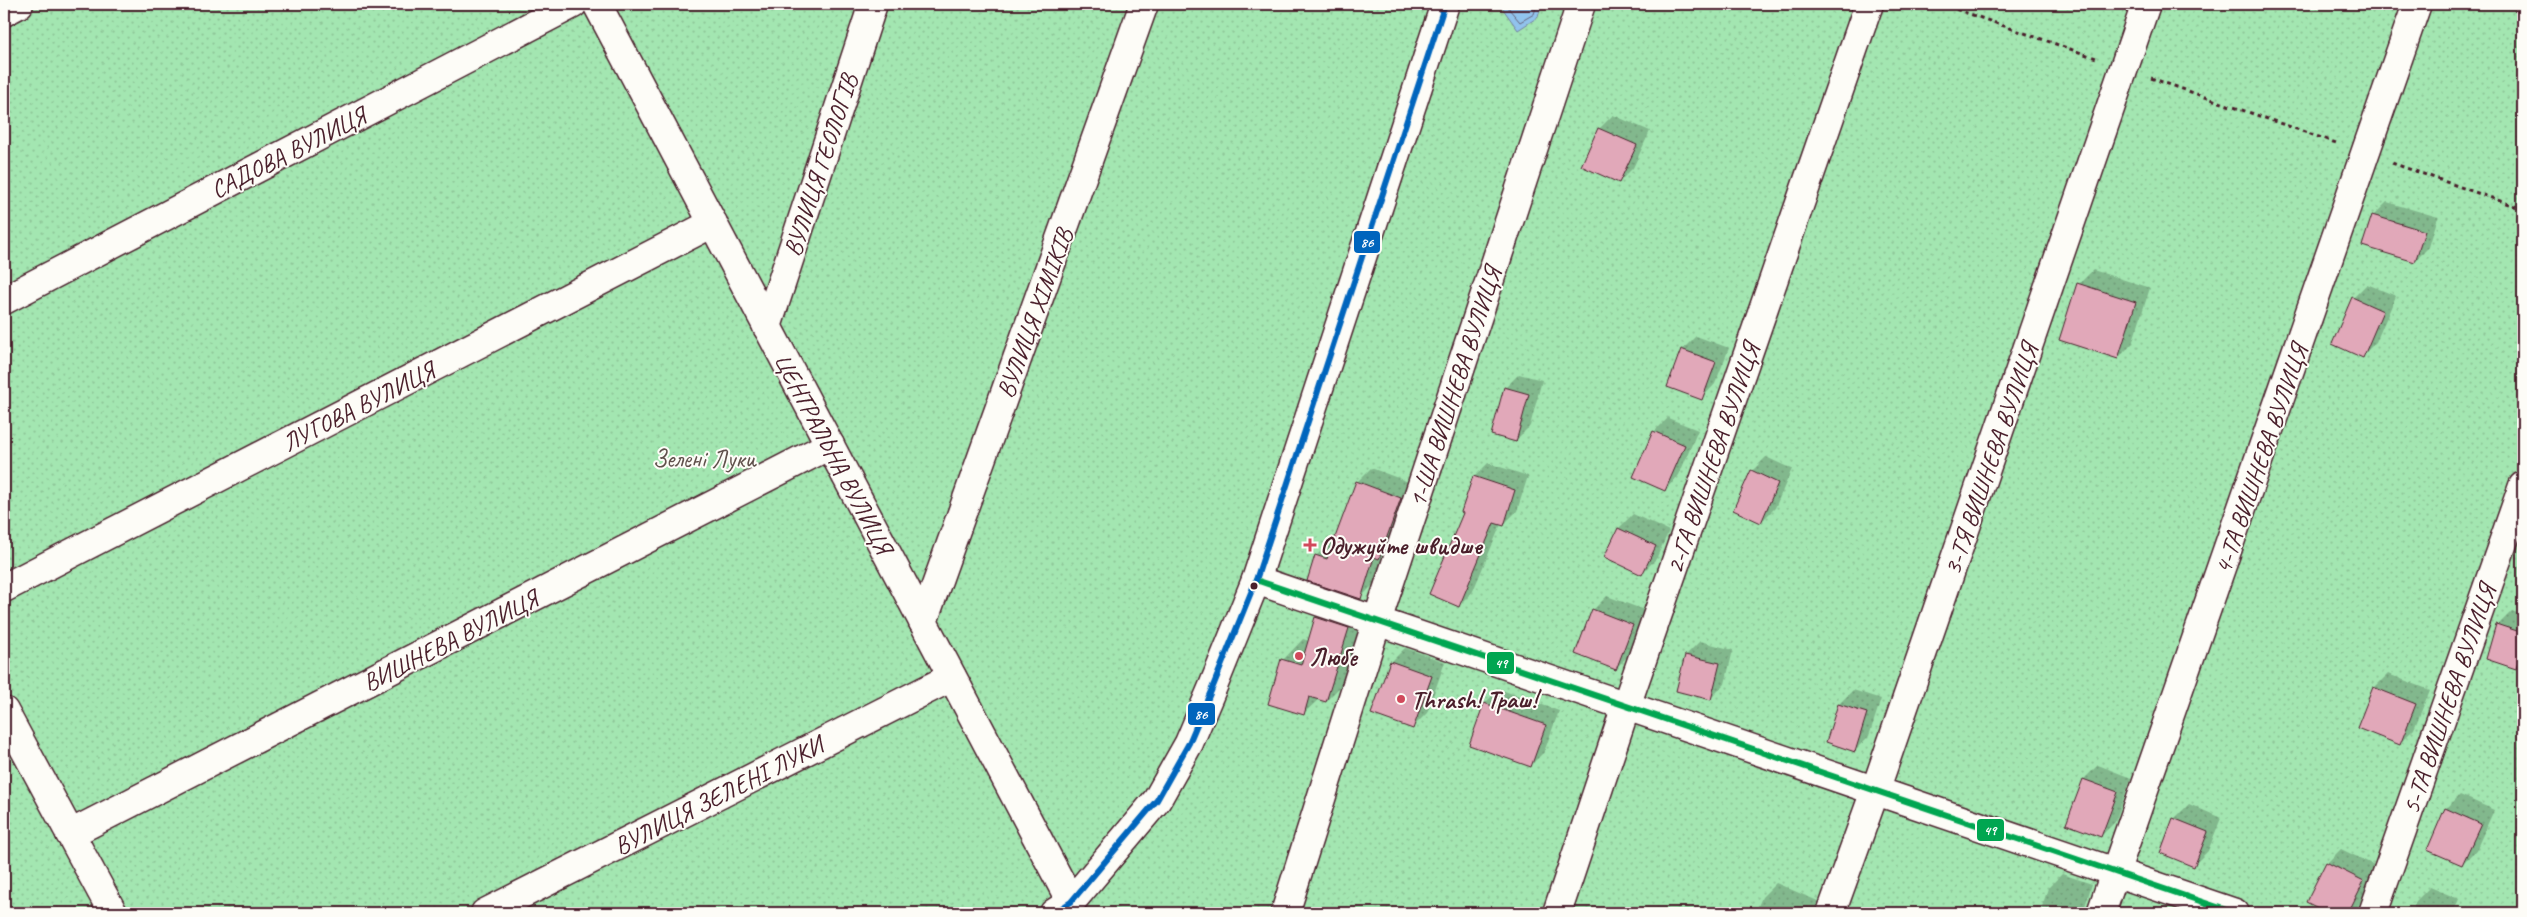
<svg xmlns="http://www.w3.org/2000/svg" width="2527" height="917" font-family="Caveat,sans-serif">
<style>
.garden{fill:url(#garden-dots);stroke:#76826e}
.water{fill:#91c3ed;stroke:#75819f}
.shadow{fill:#0003}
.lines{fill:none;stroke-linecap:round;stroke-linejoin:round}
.shore{stroke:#666179;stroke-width:1}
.building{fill:#e1a8b9;stroke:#4a1f2b}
.minor-casing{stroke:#4a1f2b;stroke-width:31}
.path{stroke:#4a1f2b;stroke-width:3;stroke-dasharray:4 4;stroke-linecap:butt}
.minor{stroke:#fdfcf7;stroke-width:28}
.bus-1-casing{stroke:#fdfcf7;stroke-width:10}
.bus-2-casing{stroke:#fdfcf7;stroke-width:10}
.bus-1{stroke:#00a651;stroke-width:6}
.bus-2{stroke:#0065bd;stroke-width:6}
.poi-dot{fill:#d1495b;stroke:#fdfcf7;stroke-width:2}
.bus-dot{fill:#4a1f2b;stroke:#fdfcf7;stroke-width:2}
.labels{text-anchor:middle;stroke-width:4;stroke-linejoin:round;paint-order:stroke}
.street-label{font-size:25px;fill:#4a1f2b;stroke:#fdfcf7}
.park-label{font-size:25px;fill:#60514c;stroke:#fdfcf7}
.poi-label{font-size:25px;font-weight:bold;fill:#4a1f2b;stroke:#fdfcf7;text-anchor:start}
.line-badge{stroke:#fdfcf7;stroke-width:2}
.badge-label{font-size:14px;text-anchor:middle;font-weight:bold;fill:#fff}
</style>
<defs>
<pattern id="garden-dots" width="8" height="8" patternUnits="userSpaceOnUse" patternTransform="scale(1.25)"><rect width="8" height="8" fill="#a3e6b1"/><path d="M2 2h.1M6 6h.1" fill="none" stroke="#8ec598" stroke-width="1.8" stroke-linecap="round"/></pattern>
</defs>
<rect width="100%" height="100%" fill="#fdfcf7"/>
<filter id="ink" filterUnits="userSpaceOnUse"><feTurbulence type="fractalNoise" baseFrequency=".02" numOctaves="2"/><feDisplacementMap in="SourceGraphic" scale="10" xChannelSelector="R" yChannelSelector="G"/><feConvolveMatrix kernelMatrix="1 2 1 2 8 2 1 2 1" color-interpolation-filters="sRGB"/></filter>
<g filter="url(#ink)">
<rect class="garden" x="4" y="4" width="2519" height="909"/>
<polygon class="water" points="1504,4 1542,4 1538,17 1518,30 1503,9"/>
<g class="shadow">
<polygon points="1613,115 1650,131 1633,168 1619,182 1599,129"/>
<polygon points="2387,202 2438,217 2429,247 2415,261 2373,216"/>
<polygon points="2093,270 2150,288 2132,344 2118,358 2079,284"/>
<polygon points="2367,284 2396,296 2376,342 2362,356 2353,298"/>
<polygon points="1696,336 1729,348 1715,384 1701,399 1682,350"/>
<polygon points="1519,374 1542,380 1530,426 1516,440 1505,388"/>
<polygon points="1668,418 1698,430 1679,475 1665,490 1654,432"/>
<polygon points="1766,457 1792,469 1775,508 1761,522 1752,471"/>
<polygon points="1488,463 1528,476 1517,511 1503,525 1501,524 1473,591 1459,605 1474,477"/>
<polygon points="1371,468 1414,484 1393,544 1384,552 1374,584 1360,598 1316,556 1330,542 1335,543 1357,482"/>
<polygon points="1633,514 1669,531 1656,559 1642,573 1606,556 1619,528"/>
<polygon points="1607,596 1647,611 1630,654 1616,668 1593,610"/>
<polygon points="1337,597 1368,608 1347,680 1326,701 1319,699 1303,714 1283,660 1303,639 1309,641 1316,617"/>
<polygon points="2512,611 2523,615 2523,661 2516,668 2498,625"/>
<polygon points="1700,641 1733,650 1725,684 1711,698 1686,655"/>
<polygon points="1405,648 1445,662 1427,713 1413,727 1391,662"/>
<polygon points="2388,674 2430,690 2414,729 2400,743 2374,688"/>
<polygon points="1499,689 1559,711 1544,752 1530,766 1471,744 1485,703"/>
<polygon points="1853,690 1881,699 1869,736 1855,750 1839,704"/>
<polygon points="2098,765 2131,778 2115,822 2101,836 2084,779"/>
<polygon points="2460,795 2494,810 2476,850 2462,864 2446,809"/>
<polygon points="2189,804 2221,818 2208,851 2194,865 2161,852 2175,818"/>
<polygon points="2341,849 2378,867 2358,906 2351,913 2331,913 2308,902 2327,863"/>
<polygon points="2062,874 2092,884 2083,913 2040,913 2048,888"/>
<polygon points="1776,883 1820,902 1815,913 1755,913 1762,897"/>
<polygon points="2430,887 2459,899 2453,913 2411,913 2416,901"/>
</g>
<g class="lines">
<polyline class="shore" points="1509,4 1509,9 1520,22 1534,14 1537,4"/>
</g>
<g class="building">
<polygon points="1598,128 1637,145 1619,183 1581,166"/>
<polygon points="2372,215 2425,231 2415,262 2362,246"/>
<polygon points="2077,283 2136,302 2118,359 2059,340"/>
<polygon points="2352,297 2383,311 2363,358 2332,344"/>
<polygon points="1681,349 1716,362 1702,400 1667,387"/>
<polygon points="1504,387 1529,394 1516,442 1491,435"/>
<polygon points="1653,431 1685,445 1665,491 1633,477"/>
<polygon points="1751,470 1778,483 1761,523 1733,510"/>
<polygon points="1473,476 1515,490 1504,526 1494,523 1459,607 1429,594 1463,513 1461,512"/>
<polygon points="1356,481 1401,498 1379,559 1374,557 1361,599 1307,581 1315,555 1327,559"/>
<polygon points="1618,528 1656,546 1642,575 1604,557"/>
<polygon points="1592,609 1633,625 1616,670 1575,654"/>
<polygon points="1315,617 1349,628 1326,702 1309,697 1304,715 1268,704 1281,659 1301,665"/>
<polygon points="2496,624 2523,633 2523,647 2516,669 2486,659"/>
<polygon points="1685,655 1720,663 1711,700 1676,691"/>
<polygon points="1390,661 1432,676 1413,729 1371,714"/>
<polygon points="2373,687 2416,704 2400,745 2357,728"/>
<polygon points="1484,703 1546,725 1531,767 1469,745"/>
<polygon points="1838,704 1867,713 1855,752 1826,742"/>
<polygon points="2083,779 2118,792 2101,837 2066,824"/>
<polygon points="2445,808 2481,824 2462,865 2427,850"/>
<polygon points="2173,818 2208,832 2194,867 2160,853"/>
<polygon points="2326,862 2364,881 2348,913 2328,913 2306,902"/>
</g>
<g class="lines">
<defs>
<g id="minor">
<polyline points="597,4 1071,902"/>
<polyline points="4,12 19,4"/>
<polyline points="4,300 573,4"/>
<polyline points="767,327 873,4"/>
<polyline points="1256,580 2235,913"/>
<polyline points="4,588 713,223"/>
<polyline points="923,622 1144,4"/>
<polyline points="4,711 113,913"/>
<polyline points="70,834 830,445"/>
<polyline points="485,913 952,677"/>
<polyline points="1054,913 1071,902 1157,800 1189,743 1214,684 1256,580 1445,4"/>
<polyline points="1285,913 1377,621 1581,4"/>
<polyline points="1557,913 1626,706 1869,4"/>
<polyline points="1831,913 1875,791 2146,4"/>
<polyline points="2101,913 2417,4"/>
<polyline points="2373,913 2523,486"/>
</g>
</defs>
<use href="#minor" class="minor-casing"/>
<g class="path">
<polyline points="1941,4 2096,58"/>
<polyline points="2151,78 2339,144"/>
<polyline points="2392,163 2523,209"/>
</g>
<use href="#minor" class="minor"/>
<defs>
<polyline id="bus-1" points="1256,580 2235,913"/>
<polyline id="bus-2" points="1054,913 1071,902 1157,800 1189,743 1214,684 1256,580 1445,4"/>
</defs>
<use href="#bus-1" class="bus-1-casing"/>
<use href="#bus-2" class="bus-2-casing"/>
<use href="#bus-1" class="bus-1"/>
<use href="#bus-2" class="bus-2"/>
</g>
</g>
<g class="poi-dot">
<path d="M1307.5 537.5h5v5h5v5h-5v5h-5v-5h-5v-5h5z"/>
<circle cx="1299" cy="656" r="5"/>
<circle cx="1401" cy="699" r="5"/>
</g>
<circle class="bus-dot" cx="1254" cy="586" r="4.5"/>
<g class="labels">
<g class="street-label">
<text transform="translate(288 152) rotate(-27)" y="9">САДОВА ВУЛИЦЯ</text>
<text transform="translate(820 165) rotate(-72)" y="9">ВУЛИЦЯ ГЕОЛОГІВ</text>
<text transform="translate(1034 313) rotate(-70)" y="9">ВУЛИЦЯ ХІМІКІВ</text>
<text transform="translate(1454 387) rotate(-72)" y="9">1-ША ВИШНЕВА ВУЛИЦЯ</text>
<text transform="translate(358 406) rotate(-27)" y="9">ЛУГОВА ВУЛИЦЯ</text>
<text transform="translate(834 453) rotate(62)" y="9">ЦЕНТРАЛЬНА ВУЛИЦЯ</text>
<text transform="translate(1712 458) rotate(-71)" y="9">2-ГА ВИШНЕВА ВУЛИЦЯ</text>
<text transform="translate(1990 459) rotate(-71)" y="9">3-ТЯ ВИШНЕВА ВУЛИЦЯ</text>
<text transform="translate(2260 459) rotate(-71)" y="9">4-ТА ВИШНЕВА ВУЛИЦЯ</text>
<text transform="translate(450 640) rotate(-27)" y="9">ВИШНЕВА ВУЛИЦЯ</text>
<text transform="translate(2448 699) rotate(-71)" y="9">5-ТА ВИШНЕВА ВУЛИЦЯ</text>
<text transform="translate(718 795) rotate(-27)" y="9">ВУЛИЦЯ ЗЕЛЕНІ ЛУКИ</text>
</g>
<g class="park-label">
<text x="704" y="467">Зелені Луки</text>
</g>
<g class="poi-label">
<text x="1320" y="554">Одужуйте швидше</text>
<text x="1309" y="665">Любе</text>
<text x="1411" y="708">Thrash! Траш!</text>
</g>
</g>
<g class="line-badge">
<rect x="1353" y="230" width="28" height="24" rx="5" fill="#0065bd"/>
<rect x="1486" y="651" width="29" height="24" rx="5" fill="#00a651"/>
<rect x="1187" y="702" width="29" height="24" rx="5" fill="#0065bd"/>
<rect x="1976" y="818" width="29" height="24" rx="5" fill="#00a651"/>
</g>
<g class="badge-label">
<text x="1367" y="247">86</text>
<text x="1501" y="668">49</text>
<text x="1201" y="719">86</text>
<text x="1990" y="835">49</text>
</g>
<rect width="2527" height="917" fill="none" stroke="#fdfcf7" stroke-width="20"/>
<rect x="10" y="10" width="2507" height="897" fill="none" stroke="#4a1f2b" stroke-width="2" filter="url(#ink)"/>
</svg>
